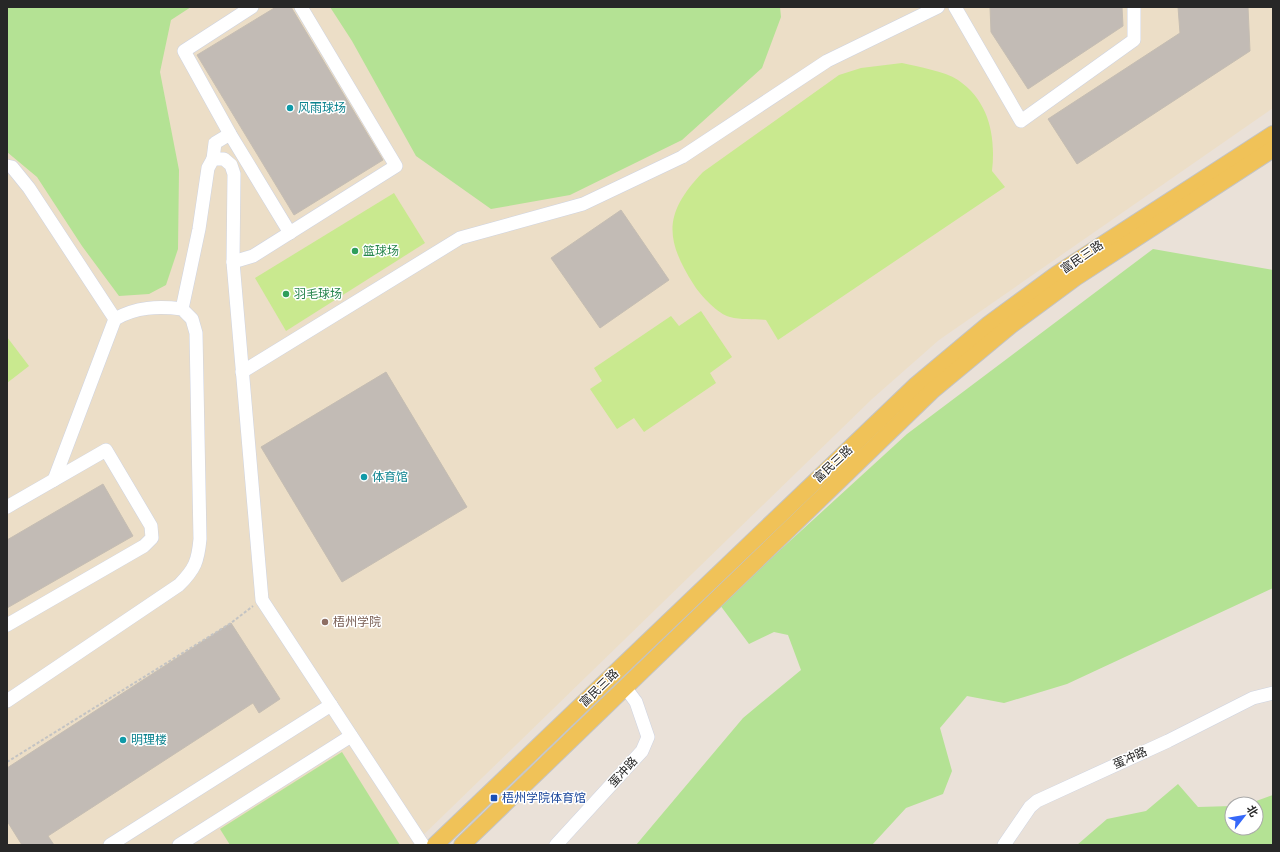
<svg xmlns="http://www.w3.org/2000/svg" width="1280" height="852" font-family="Cabin,'Noto Sans SC',sans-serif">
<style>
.education{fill:#ecdec7}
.green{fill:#b4e294}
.pitch{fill:#c9e98f}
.building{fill:#c2bbb5;stroke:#c5bdb2}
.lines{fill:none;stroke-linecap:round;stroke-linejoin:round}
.minor-casing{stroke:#ced3e1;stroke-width:14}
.major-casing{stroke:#c3c3c3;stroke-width:18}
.path{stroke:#c3c3c3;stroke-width:2;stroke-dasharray:3 2;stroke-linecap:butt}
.minor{stroke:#fff;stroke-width:13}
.major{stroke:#f0c258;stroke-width:16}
.culture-dot{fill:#0f9aa8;stroke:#fff;stroke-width:1.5}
.leisure-dot{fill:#2e9e5b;stroke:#fff;stroke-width:1.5}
.education-dot{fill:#8d6e63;stroke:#fff;stroke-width:1.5}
.transit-dot{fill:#1a4fb4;stroke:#fff;stroke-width:1.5}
.labels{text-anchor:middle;stroke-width:3;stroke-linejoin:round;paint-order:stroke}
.culture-label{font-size:12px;fill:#0d838f;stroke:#fff;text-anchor:start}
.leisure-label{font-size:12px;fill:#27864d;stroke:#fff;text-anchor:start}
.street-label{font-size:12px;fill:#272727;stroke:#fff}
.education-label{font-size:12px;fill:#785e54;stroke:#fff;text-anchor:start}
.transit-label{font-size:12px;fill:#164399;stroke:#fff;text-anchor:start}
</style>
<rect width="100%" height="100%" fill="#eae1d8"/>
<polygon class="education" points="7,7 1273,7 1273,108 939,340 872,399 413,845 7,845"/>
<g class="green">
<polygon points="7,7 191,7 171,20 160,72 179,170 178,249 166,285 149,294 119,296 82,246 37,177 7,152"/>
<polygon points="330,7 780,7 781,17 762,68 682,140 570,195 491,209 416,156 352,41"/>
<polygon points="1153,249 1273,270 1273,588 1067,684 1004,703 967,696 940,728 952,771 943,794 906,808 872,845 636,845 743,718 801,670 788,635 774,632 749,644 720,605 907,434"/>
<polygon points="342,752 400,845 230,845 220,829"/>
<polygon points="1178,784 1198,807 1232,806 1232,828 1256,828 1256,804 1248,804 1273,795 1273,845 1077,845 1107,819 1146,811"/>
</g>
<g class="pitch">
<path d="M902,63C919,67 944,71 958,80C989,101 996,136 992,171L1005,187L778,340L766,320C755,319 741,320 730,317C718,314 701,296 694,285C664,238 664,213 703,172L839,75L861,68Z"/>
<polygon points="394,193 425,243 286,331 255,278"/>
<polygon points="701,311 732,357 710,373 716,383 644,432 634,418 617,429 590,389 602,381 594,368 671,316 679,326"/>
<polygon points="7,337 29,366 7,383"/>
</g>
<g class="building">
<polygon points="276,7 291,7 383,160 294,215 197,55"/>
<polygon points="990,7 1122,7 1123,26 1028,89 991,32"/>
<polygon points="1178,7 1248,7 1250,51 1077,164 1048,119 1180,33"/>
<polygon points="621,210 669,280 600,328 551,258"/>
<polygon points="386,372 467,507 342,582 261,447"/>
<polygon points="103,484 133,536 7,608 7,540"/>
<polygon points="231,623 280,699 259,713 253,703 48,836 54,845 22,845 7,821 7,768"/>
</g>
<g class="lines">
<defs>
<g id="minor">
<polyline points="252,7 184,51 230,134 290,233"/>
<polyline points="955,7 1021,121 1134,40 1134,7"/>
<polyline points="213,159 215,143 230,134"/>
<polyline points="7,166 12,167 29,188 115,319"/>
<polyline points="233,262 253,256 396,166 301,7"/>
<polyline points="182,309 199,229 208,168 213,159 224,159 231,165 234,174 233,262 262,600 423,845"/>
<polyline points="242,372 460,238 583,204 682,157 827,61 938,7"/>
<polyline points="7,507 106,450 151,526 152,538 144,546 7,625"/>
<path d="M7,701L179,585C195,569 198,561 200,539L196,333L192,319L182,309C158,306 136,307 115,319L54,480"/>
<polyline points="110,845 331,705"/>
<polyline points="179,845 351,736"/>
<polyline points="556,845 642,751 648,737 636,702 625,687"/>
<polyline points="1004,845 1030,807 1037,801 1168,741 1253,698 1273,693"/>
</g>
<g id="major">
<polyline points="435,845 915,386 989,324 1057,274 1273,134"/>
<polyline points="462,845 933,390 1010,326 1075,278 1273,149"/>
</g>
</defs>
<use href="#minor" class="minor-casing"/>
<use href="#major" class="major-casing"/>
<polyline class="path" points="7,762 231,623 253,606"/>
<use href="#minor" class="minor"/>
<use href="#major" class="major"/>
</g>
<g class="culture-dot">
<circle cx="290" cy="108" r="4"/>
<circle cx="364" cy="477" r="4"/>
<circle cx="123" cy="740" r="4"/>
</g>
<g class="leisure-dot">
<circle cx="355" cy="251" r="4"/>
<circle cx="286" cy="294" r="4"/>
</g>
<circle class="education-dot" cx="325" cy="622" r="4"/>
<rect class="transit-dot" x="490" y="794" width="8" height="8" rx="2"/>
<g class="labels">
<g class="culture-label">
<text x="298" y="112">风雨球场</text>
<text x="372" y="481">体育馆</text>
<text x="131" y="744">明理楼</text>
</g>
<g class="leisure-label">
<text x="363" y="255">篮球场</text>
<text x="294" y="298">羽毛球场</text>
</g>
<g class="street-label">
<text transform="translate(1082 257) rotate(-34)" y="4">富民三路</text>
<text transform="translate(833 464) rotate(-43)" y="4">富民三路</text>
<text transform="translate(599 688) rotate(-44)" y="4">富民三路</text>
<text transform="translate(1130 758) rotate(-24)" y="4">蛋冲路</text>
<text transform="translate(623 772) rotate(-48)" y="4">蛋冲路</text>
</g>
<g class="education-label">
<text x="333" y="626">梧州学院</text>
</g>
<g class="transit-label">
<text x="502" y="802">梧州学院体育馆</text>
</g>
</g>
<rect width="1280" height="852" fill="none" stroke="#272727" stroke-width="16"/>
<g transform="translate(1244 816) rotate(59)"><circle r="19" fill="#ffffff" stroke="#a9a9a9"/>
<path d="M0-3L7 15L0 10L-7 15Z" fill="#3668f9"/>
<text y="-6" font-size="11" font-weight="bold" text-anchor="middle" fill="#272727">北</text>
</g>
</svg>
